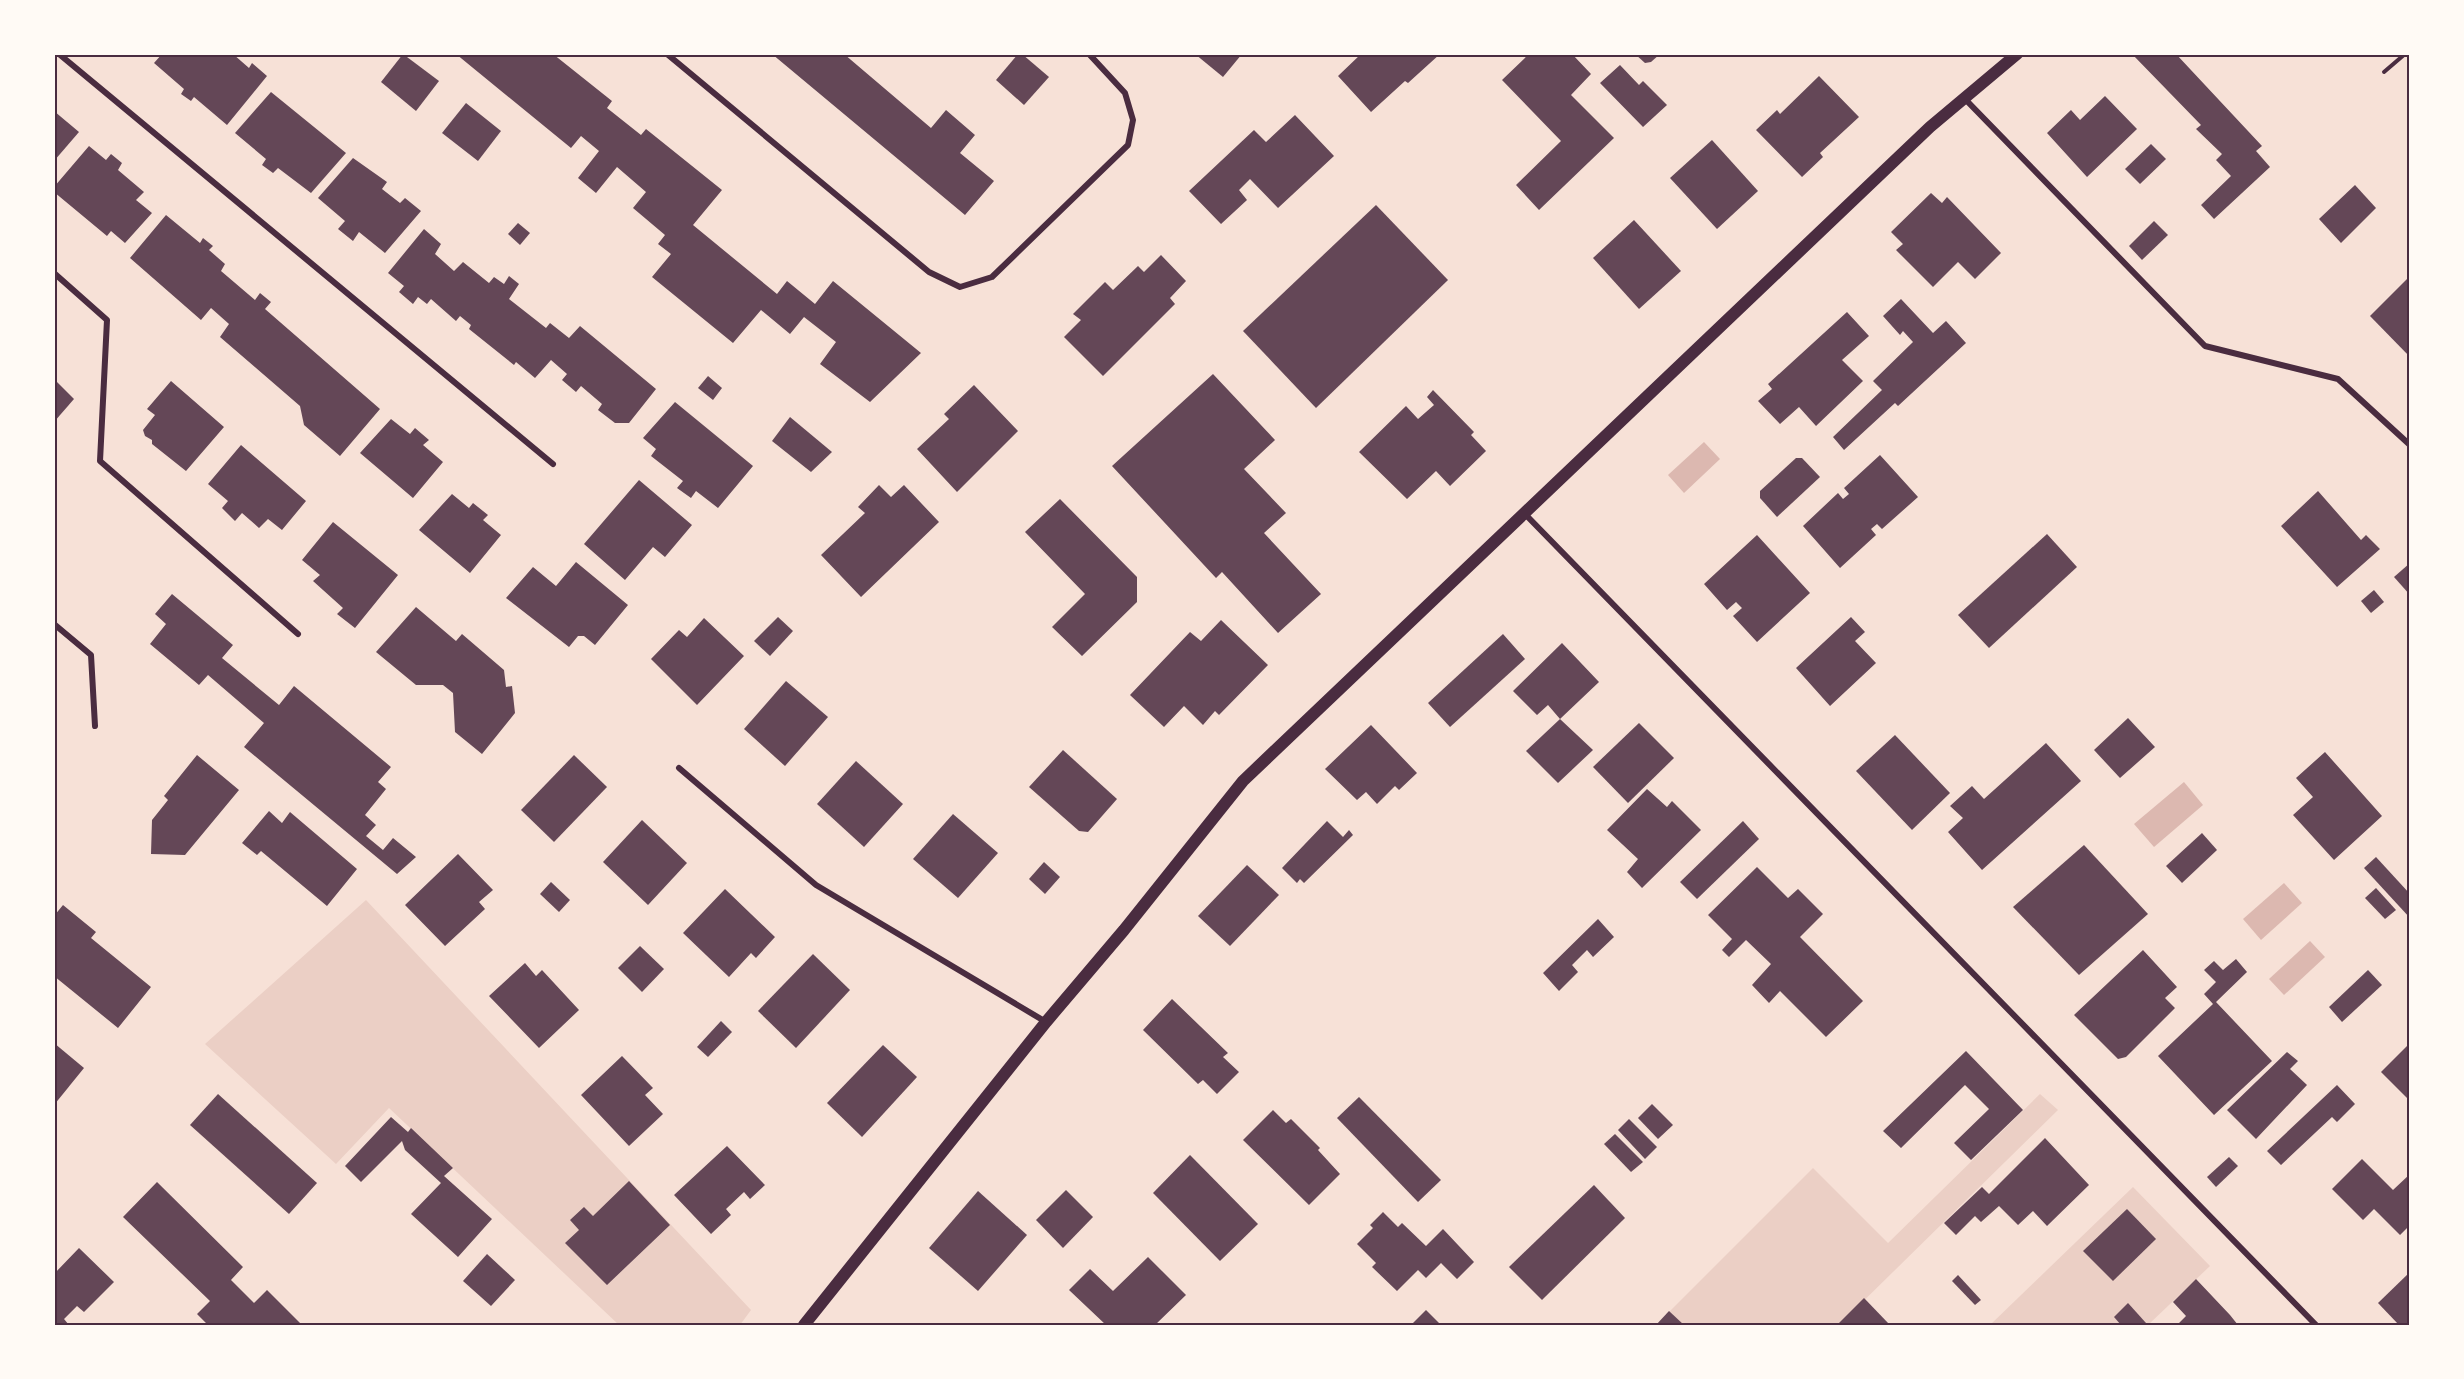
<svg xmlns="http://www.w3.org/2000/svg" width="2464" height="1379" font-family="Cabin,sans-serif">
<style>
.green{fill:#ebcfc5}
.water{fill:#dcb8b0}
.building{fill:#644757}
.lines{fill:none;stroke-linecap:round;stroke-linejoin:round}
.path{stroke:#4a2c40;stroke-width:4}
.minor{stroke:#4a2c40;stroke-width:6}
.secondary{stroke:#4a2c40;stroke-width:12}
.neatline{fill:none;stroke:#4a2c40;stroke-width:2}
</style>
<rect width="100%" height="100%" fill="#f7e1d7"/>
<g class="green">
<polygon points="366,900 751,1310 740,1325 619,1325 389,1108 336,1164 205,1044"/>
<polygon points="2040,1094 2058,1110 1839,1325 1656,1325 1813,1168 1888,1243"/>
<polygon points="2133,1187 2210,1266 2148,1325 1990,1325"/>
</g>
<g class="water">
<polygon points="1704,442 1720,459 1684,493 1668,475"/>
<polygon points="2184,782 2203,805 2154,847 2134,824"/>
<polygon points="2284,883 2302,903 2261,940 2243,919"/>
<polygon points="2310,941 2325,957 2284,995 2269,979"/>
</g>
<g class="building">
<polygon points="162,54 233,54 249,68 252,63 267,76 227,125 194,97 191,101 181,94 184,89 154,63"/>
<polygon points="403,54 439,81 416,111 381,82"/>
<polygon points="456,54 553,54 612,101 607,108 641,135 646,129 722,190 693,225 777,294 787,281 815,304 833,281 921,353 870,402 820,364 836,342 804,317 790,334 761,310 733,343 652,277 671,254 658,244 665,235 633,208 646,192 617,167 596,193 578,178 599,151 581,136 571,148"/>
<polygon points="772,54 844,54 931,128 946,110 975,135 960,153 994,181 965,215"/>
<polygon points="1018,54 1022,54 1049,77 1024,105 996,80"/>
<polygon points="1195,54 1242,54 1223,77"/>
<polygon points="1361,54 1440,54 1408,83 1405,81 1371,112 1338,76"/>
<polygon points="1529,54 1572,54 1591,74 1571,95 1614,138 1539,210 1516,185 1561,141 1502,80"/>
<polygon points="1635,54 1660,54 1651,62 1645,63"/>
<polygon points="2132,54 2176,54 2262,146 2256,151 2270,167 2214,219 2201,205 2231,176 2216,160 2222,154 2196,129 2201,125"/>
<polygon points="1620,65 1639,85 1643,81 1667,105 1643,127 1600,83"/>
<polygon points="1819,76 1859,117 1820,153 1823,157 1802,177 1756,130 1777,110 1780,114"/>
<polygon points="271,92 346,153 311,193 278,168 273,173 262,165 266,159 235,133"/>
<polygon points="2105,96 2137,129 2087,177 2047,133 2071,110 2080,120"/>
<polygon points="466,103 501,131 478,161 442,133"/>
<polygon points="54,111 79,132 54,161"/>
<polygon points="1295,115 1334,156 1278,208 1250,179 1239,190 1247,200 1221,224 1189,191 1254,130 1266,142"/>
<polygon points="1712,140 1758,191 1717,229 1670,178"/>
<polygon points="2151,144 2166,159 2140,184 2125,169"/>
<polygon points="89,146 106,160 111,154 122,163 118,170 144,192 136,200 152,213 125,243 111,231 107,236 54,192 54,187"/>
<polygon points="353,158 387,182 382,189 400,203 405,198 421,211 385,253 359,232 353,241 338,229 345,221 318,198"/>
<polygon points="2355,185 2376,208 2341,243 2319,219"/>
<polygon points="1931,193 1942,203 1947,197 2001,253 1975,279 1958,262 1933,287 1896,250 1903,244 1891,232"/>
<polygon points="1376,205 1448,280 1316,408 1243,331"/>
<polygon points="166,215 200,243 203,238 213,246 209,250 225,264 221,271 255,300 260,293 271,302 265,309 380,409 340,456 304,425 300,406 220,337 229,324 211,308 201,320 130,258"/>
<polygon points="1634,220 1681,271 1639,309 1593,258"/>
<polygon points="2154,221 2168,235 2142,260 2129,246"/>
<polygon points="518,223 530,233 520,245 508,234"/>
<polygon points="424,229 441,244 435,254 454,271 463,262 489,283 494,277 504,284 509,276 519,284 509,299 546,328 550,323 569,338 580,326 656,389 629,423 615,423 598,410 602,404 581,386 576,392 562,380 567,374 551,360 535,378 516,362 514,365 469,329 471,325 460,316 456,321 431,299 427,304 418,297 413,304 399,292 404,286 388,273"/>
<polygon points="1161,255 1186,281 1170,298 1175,304 1103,376 1064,337 1081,320 1073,314 1105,282 1113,290 1138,266 1144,272"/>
<polygon points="2410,276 2410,357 2370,316"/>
<polygon points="1901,299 1933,333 1946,321 1966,343 1898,406 1895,403 1844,450 1833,437 1882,390 1873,381 1913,342 1903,331 1900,335 1883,316"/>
<polygon points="1847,312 1869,336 1842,360 1863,381 1816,426 1799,407 1780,424 1758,401 1772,389 1768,384"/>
<polygon points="1213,374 1275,440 1244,469 1286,513 1264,533 1321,594 1278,633 1222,572 1216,578 1112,466"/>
<polygon points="708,376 722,388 713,400 698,388"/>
<polygon points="54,379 74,399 54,422"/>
<polygon points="171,381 224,427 186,471 152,444 152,440 145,436 143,430 155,415 147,409"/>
<polygon points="974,385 1018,431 957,492 917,449 949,419 944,414"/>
<polygon points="1433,390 1474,432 1471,435 1486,451 1450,486 1436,471 1407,499 1359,452 1406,406 1418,419 1434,405 1427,397"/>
<polygon points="675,402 753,466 718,508 696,491 691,498 677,488 683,481 651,456 656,449 643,438"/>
<polygon points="790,417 832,452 811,472 772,441"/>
<polygon points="391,419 410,434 415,428 429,440 423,445 443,462 413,498 360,453"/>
<polygon points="241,445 306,501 282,530 268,519 259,528 242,513 235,521 222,508 228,501 208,484"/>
<polygon points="1880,455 1918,497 1882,529 1877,524 1871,529 1876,535 1840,568 1803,526 1838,493 1843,499 1849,494 1844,488"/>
<polygon points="1796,458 1802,458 1820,477 1777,517 1760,498 1760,491"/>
<polygon points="639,480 692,525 665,557 653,547 625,580 584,544"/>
<polygon points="879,485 891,497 904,485 939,522 861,597 821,555 865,513 858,507"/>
<polygon points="2318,491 2361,540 2366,535 2380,549 2337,587 2281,526"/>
<polygon points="452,494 469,508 473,503 488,515 483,520 501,535 470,573 419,530"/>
<polygon points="1060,499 1137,577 1137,602 1082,656 1052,627 1085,594 1025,532"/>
<polygon points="333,522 398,575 355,628 337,614 343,608 313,581 320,575 302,560"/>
<polygon points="2047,534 2077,567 1989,648 1958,615"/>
<polygon points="1757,535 1810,593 1757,642 1733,616 1742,608 1736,602 1727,610 1704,584"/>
<polygon points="576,562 628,605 595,645 584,636 578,636 569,647 506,598 533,567 556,586"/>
<polygon points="2410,563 2410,595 2394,577"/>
<polygon points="2374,590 2384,602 2371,613 2361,601"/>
<polygon points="172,594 233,645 222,658 279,705 294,686 391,767 378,782 386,789 365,815 376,825 366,836 383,850 393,838 416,857 397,874 244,747 264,723 208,675 199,685 150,644 166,624 155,614"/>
<polygon points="416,607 456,641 462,634 504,670 506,687 512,686 515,713 482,754 455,732 453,693 443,685 416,685 376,652"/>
<polygon points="778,617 793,631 770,656 754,641"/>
<polygon points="1851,617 1865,632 1855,641 1876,663 1830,706 1796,668"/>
<polygon points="704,618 744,656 697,705 651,659 679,630 687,637"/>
<polygon points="1221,620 1268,665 1219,715 1215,711 1203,725 1184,706 1164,727 1130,695 1190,632 1201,641"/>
<polygon points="1503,634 1525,659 1450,727 1428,703"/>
<polygon points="1562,643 1599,682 1560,719 1548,705 1537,715 1513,691"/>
<polygon points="786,681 828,717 785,766 744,729"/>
<polygon points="2128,718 2155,747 2120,778 2094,750"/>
<polygon points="1560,719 1593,750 1558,783 1526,751"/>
<polygon points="1639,723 1674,758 1628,803 1593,767"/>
<polygon points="1371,725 1417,773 1399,790 1395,786 1377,804 1366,792 1357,800 1325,769"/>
<polygon points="1895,735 1950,793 1912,830 1856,771"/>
<polygon points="2046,743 2081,781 1982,870 1948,832 1963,818 1950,806 1972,786 1984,799"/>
<polygon points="1063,750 1117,799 1088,832 1079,831 1029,787"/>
<polygon points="2325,752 2382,816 2334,860 2293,815 2313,797 2296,778"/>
<polygon points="197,755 239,790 185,855 151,854 152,820 168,800 164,796"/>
<polygon points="574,755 607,787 554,842 521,810"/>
<polygon points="856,761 903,804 864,847 817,804"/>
<polygon points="1647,789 1667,807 1672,801 1701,830 1642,888 1627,872 1638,859 1607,830"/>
<polygon points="269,811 282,823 290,812 357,869 327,906 261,851 257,855 242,843"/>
<polygon points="953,814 998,853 958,898 913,859"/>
<polygon points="642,820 687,863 648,905 603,862"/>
<polygon points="1327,821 1343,837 1349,830 1353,835 1304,883 1300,879 1297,883 1282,868"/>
<polygon points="1743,821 1759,839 1697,899 1680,882"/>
<polygon points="2202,833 2217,850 2182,883 2166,866"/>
<polygon points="2084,845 2148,914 2079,975 2013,907"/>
<polygon points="458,854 493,890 479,902 485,909 445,946 405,905"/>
<polygon points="2376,857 2410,894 2410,918 2364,868"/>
<polygon points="1044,862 1060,877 1045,894 1029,879"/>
<polygon points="1247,865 1279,895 1230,946 1198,916"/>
<polygon points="1757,867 1788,898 1798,889 1823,914 1800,937 1863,1001 1826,1037 1780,991 1769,1003 1752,985 1771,964 1746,940 1729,957 1722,950 1732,939 1708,915"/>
<polygon points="551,882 570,900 559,912 540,894"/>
<polygon points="2376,888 2396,910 2385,919 2365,898"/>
<polygon points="725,889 775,937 756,958 751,953 729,977 683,933"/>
<polygon points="63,905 96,932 91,938 151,987 118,1028 54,976 54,916"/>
<polygon points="1598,919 1614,937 1593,957 1587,950 1572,965 1578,972 1559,991 1543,973"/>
<polygon points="640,946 664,969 642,992 618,968"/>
<polygon points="2143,950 2177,987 2165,998 2175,1008 2126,1057 2118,1059 2074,1015"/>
<polygon points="813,954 850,990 796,1048 758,1011"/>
<polygon points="2236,959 2247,972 2216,1002 2272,1061 2214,1115 2158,1056 2213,1004 2204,994 2216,982 2204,970 2214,961 2223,970"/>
<polygon points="525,963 536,976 542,970 579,1010 539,1048 489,996"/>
<polygon points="2368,970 2382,985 2342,1022 2329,1007"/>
<polygon points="1172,999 1228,1053 1223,1057 1239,1072 1217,1094 1203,1080 1198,1084 1143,1030"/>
<polygon points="721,1021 732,1032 708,1057 697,1047"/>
<polygon points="54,1043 84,1068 54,1105"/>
<polygon points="883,1045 917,1077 862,1137 827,1103"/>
<polygon points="2407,1046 2410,1048 2410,1101 2381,1072"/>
<polygon points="1966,1051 2023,1110 1971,1160 1954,1143 1989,1109 1965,1085 1901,1148 1883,1131"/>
<polygon points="2287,1052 2298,1061 2290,1069 2307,1085 2256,1139 2227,1110"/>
<polygon points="622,1056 653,1088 645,1095 663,1114 629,1146 581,1095"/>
<polygon points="2337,1085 2355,1104 2337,1122 2332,1117 2281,1165 2267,1151"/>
<polygon points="218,1094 317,1183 289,1214 190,1125"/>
<polygon points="1359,1097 1441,1180 1418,1202 1337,1118"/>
<polygon points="1652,1104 1673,1125 1658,1139 1638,1118"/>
<polygon points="1273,1110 1286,1123 1291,1119 1320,1148 1318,1150 1340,1174 1309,1205 1243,1140"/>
<polygon points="391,1117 408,1132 411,1128 453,1168 444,1176 492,1219 458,1257 411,1214 441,1183 405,1150 402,1141 361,1182 345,1166"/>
<polygon points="1629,1119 1657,1147 1645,1159 1618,1130"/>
<polygon points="1615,1134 1643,1162 1631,1172 1604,1144"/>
<polygon points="2045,1138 2089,1185 2047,1226 2033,1211 2018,1225 1999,1206 1981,1222 1975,1216 1956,1235 1944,1223 1982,1187 1989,1194"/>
<polygon points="727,1146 765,1185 750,1199 744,1192 726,1209 731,1215 711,1234 674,1195"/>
<polygon points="1190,1155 1258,1224 1220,1261 1153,1193"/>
<polygon points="2229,1157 2238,1166 2216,1187 2207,1177"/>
<polygon points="2362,1159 2393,1190 2410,1174 2410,1225 2400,1235 2374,1209 2363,1220 2332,1189"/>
<polygon points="629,1181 670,1225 607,1285 565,1243 579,1230 570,1220 584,1207 593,1216"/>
<polygon points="157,1182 243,1267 231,1280 254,1303 267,1290 302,1325 208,1325 197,1314 210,1301 123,1217"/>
<polygon points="1594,1185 1625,1218 1542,1300 1509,1267"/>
<polygon points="1066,1190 1093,1217 1063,1248 1036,1220"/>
<polygon points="978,1191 1027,1235 978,1291 929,1248"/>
<polygon points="2127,1209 2156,1239 2113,1281 2083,1251"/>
<polygon points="1383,1212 1398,1227 1402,1223 1426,1246 1443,1229 1474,1262 1457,1279 1441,1263 1426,1278 1418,1270 1397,1291 1372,1267 1376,1263 1357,1244 1373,1228 1370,1225"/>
<polygon points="79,1248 114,1282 84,1312 77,1306 64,1319 69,1325 54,1325 54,1274"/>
<polygon points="487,1254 515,1280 491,1306 463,1281"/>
<polygon points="1148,1257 1186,1295 1155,1325 1106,1325 1069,1290 1090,1269 1113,1291"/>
<polygon points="2410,1272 2410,1325 2399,1325 2378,1303"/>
<polygon points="1958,1275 1981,1300 1975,1305 1952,1281"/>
<polygon points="2196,1279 2230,1315 2238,1325 2177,1325 2186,1316 2173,1302"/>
<polygon points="1864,1298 1889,1324 1888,1325 1837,1325"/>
<polygon points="2128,1303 2146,1323 2144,1325 2121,1325 2114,1317"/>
<polygon points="1426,1310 1440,1324 1411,1325"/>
<polygon points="1669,1311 1684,1325 1656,1325"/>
</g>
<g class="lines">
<polyline class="path" points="2384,72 2405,54"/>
<g class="minor">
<polyline points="59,54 553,464"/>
<polyline points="667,54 929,272 960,287 992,277 1128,145 1133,120 1125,93 1089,54"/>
<polyline points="1965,99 2205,346 2338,379 2410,445"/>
<polyline points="54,273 107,320 100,461 298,634"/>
<polyline points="1525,514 2316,1325"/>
<polyline points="54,624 91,655 95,726"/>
<polyline points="679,768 816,885 1046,1022"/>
</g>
<polyline class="secondary" points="804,1325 1046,1022 1124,930 1243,781 1930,127 2017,54"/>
</g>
<rect width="2464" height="1379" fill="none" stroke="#fffaf5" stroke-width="111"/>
<rect x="56" y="56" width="2352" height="1268" class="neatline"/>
</svg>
